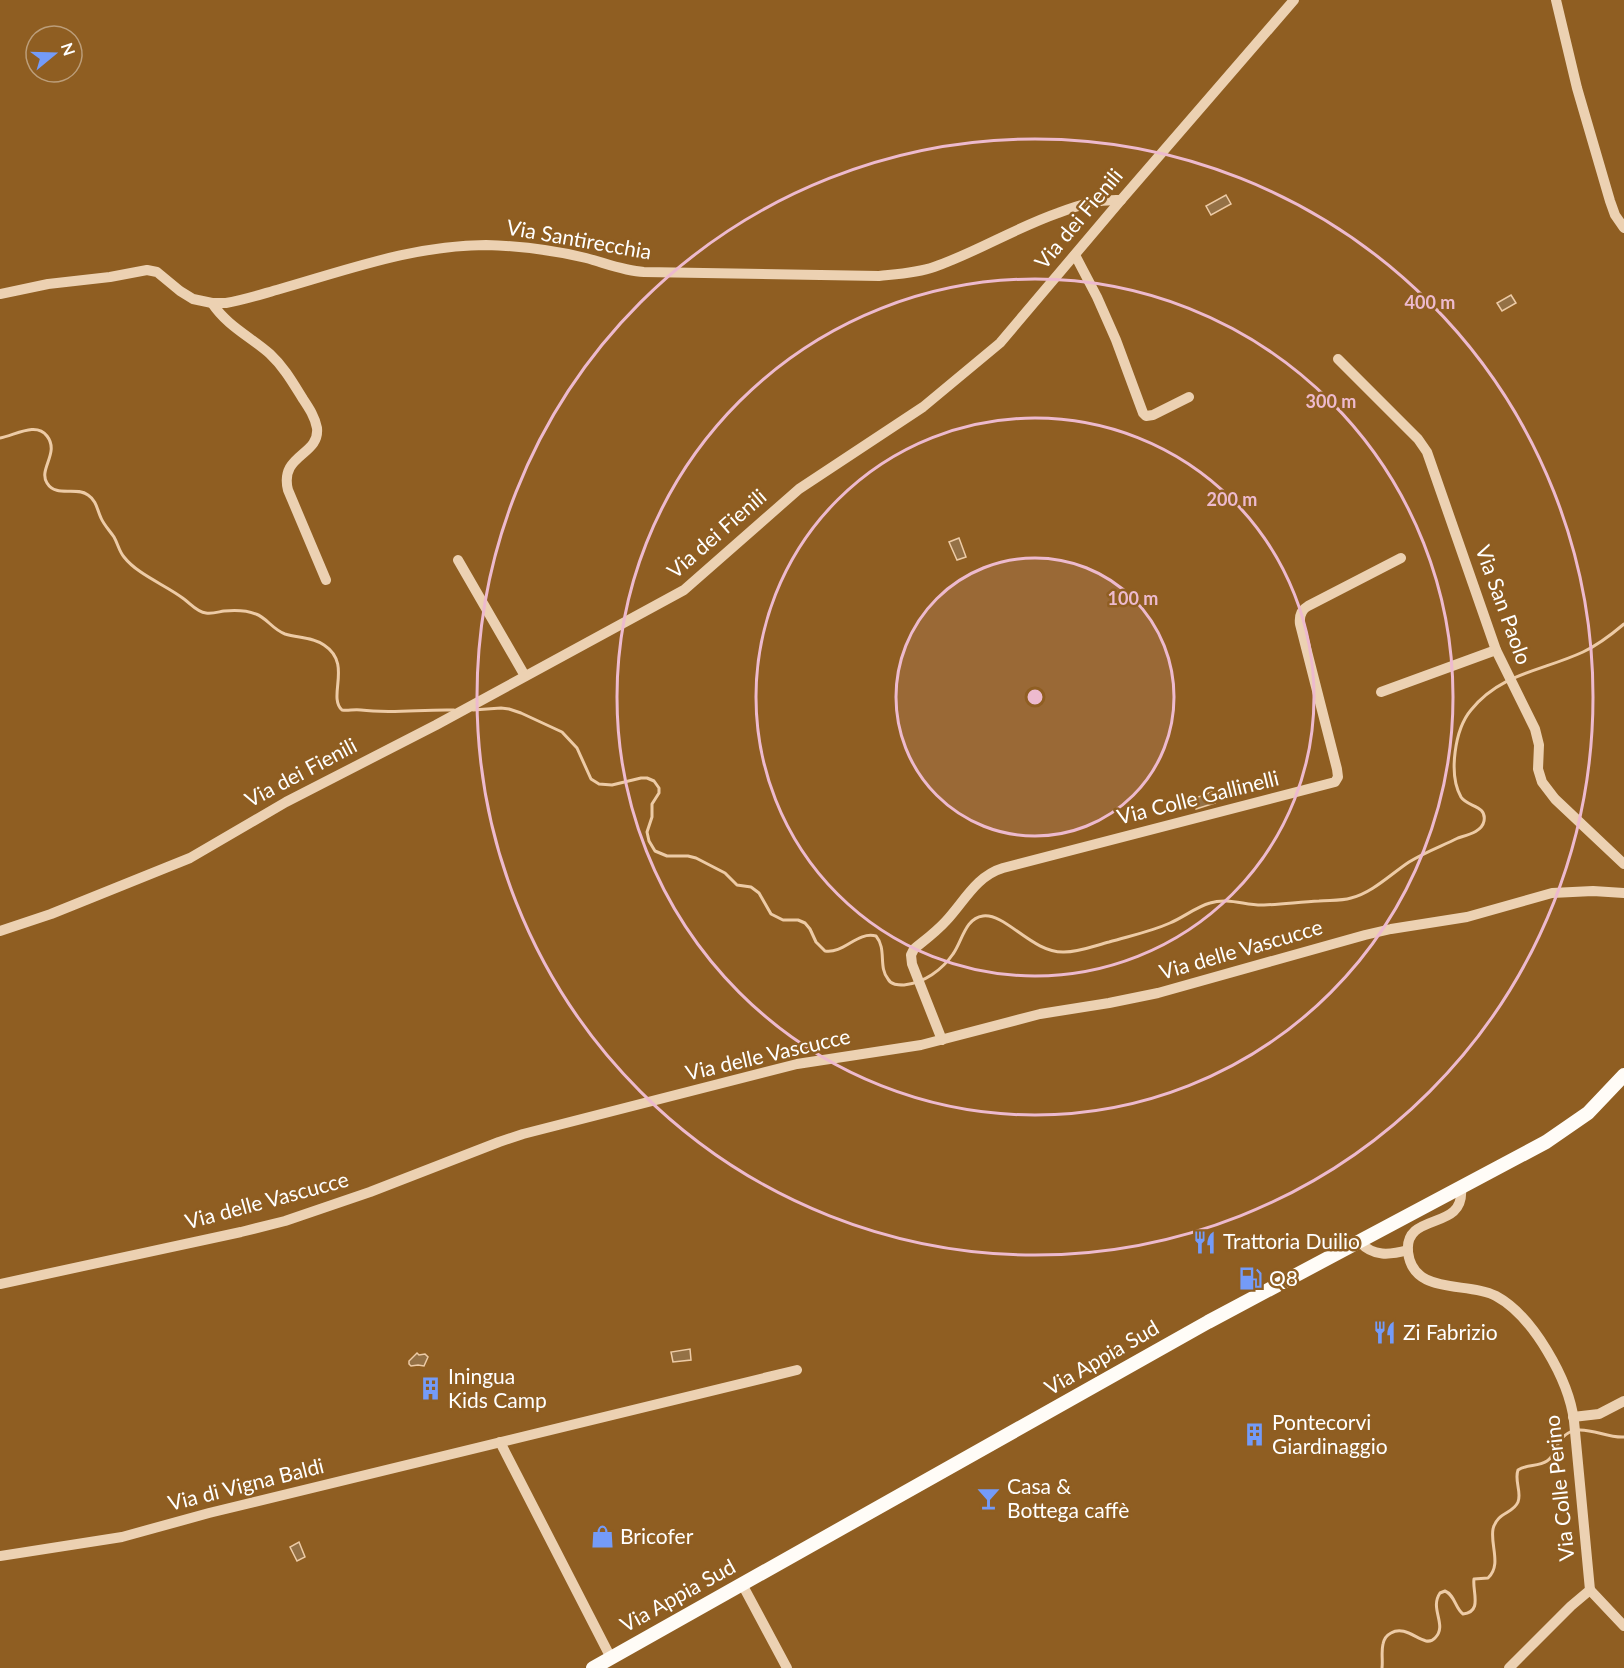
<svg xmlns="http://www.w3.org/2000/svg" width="1624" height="1668" font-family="Lato,sans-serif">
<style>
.water{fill:#947146;stroke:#edcba6;stroke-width:1.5}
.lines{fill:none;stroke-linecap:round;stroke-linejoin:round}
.stream{stroke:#edcba6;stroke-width:3}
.minor{stroke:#ecd1b2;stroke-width:10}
.major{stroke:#fffcf7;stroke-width:14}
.ring{fill:none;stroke:#edbace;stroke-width:3}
.labels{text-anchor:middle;stroke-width:5;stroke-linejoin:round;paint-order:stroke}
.street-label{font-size:21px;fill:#fff;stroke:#8f5e22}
.poi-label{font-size:21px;fill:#fff;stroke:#8f5e22;text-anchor:start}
.centre{fill:#edbace;stroke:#8f5e22;stroke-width:3}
.ring-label{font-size:18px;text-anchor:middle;font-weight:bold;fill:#edbace;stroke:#8f5e22;stroke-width:5;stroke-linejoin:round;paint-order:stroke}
</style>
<rect width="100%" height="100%" fill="#8f5e22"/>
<g class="water">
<polygon points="1226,195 1231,204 1211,215 1206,206"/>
<polygon points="1511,295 1516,303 1502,311 1497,303"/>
<polygon points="959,538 966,557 957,560 949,542"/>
<polygon points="1212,792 1215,803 1196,809 1193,799"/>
<polygon points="690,1349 691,1360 673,1362 671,1352"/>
<polygon points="417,1353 419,1355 425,1354 428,1357 424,1366 418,1365 411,1366 409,1364 409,1361"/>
<polygon points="299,1542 305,1557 297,1561 290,1547"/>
</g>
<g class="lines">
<g class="stream">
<path d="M0,438C14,436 36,421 47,436C60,453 38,469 47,483C56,498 76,486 88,495C97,501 97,510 101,518C104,525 110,531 114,537C118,544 119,551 124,557C138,575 166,585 184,599C191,604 197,612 206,613C212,614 218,612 224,611C234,610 246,610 256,614C267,618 272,629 285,634C298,638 313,637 324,645C353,664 327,696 342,710C348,711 354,709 361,710C390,714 423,709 454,710"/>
<path d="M473,710L501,708L509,709L521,713L562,732L577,748L591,779L599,784L612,785L641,778H647L654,781L659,788V793L652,804V817L647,832L649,841L655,851L667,856H688L696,858L725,873L737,885L751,887L759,893L771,914L783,920H798L805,923L810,929L816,942L825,951C844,954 857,931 876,936C887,949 878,967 888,979C891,985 898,985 904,985C924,983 942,970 953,954C962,942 965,918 983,916C1006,913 1032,953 1064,952C1079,952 1094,946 1109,942C1129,936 1150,932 1170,923C1184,917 1196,907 1210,903C1229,897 1246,906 1264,905C1283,904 1301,902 1319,901C1330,900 1341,901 1351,898C1372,893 1391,874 1409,862C1425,852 1442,846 1458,838C1467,835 1482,832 1484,821C1487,805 1467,807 1461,797C1448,774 1455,729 1471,710C1501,673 1542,671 1583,652C1598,645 1611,635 1624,624"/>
<path d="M1578,1430C1594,1429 1608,1438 1624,1437"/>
<path d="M1382,1668C1383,1660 1381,1652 1383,1644C1384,1639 1387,1635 1391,1633C1408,1623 1424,1650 1435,1638C1448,1625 1429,1609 1440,1593L1445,1591C1455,1595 1455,1608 1463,1614C1483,1612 1472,1591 1474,1579L1488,1578C1502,1565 1490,1545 1493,1529C1497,1512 1513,1514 1518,1502C1522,1492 1514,1481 1518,1470C1527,1464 1538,1467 1547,1461C1560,1452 1552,1441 1572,1431"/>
</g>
<g class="minor">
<polyline points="1556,0 1577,88 1610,201 1615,215 1624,228"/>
<polyline points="1075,255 1097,297 1116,340 1143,413 1146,416 1153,415 1189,397"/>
<path d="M0,294L48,284L110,277L147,270L157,272L180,291L193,299L212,303H226C244,300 262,294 280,289C347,270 415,245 486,245C520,246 553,250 586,258C605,263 624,271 644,272L879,276C898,274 917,273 934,267C977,252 1015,228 1058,213C1079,205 1098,199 1121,200"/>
<path d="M212,303C227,326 251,337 270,354C284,367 293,383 303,399C309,408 315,417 317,428C320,456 279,454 288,490L326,580"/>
<polyline points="1338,359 1418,439 1427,452 1496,650 1535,729 1539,745 1538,769 1542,782 1555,799 1624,864"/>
<polyline points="458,560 525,676"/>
<polyline points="1381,692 1496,650"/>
<polyline points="0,931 51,914 190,858 286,802 436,725 684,590 799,489 923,407 1000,343 1121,200 1294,0"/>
<path d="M942,1040L912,964L911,955L914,949C925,940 936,932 946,921C964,902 976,876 1003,868L1335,782L1338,777L1337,769L1300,624C1299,616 1301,610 1308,606L1401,558"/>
<path d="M1461,1189C1465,1232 1404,1211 1408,1252C1413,1296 1467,1281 1496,1296C1533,1316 1569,1380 1574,1421L1590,1590L1571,1606L1509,1668"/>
<path d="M1360,1242C1373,1257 1390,1255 1408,1250"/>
<polyline points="0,1284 241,1232 285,1221 370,1192 499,1142 523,1134 797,1064 921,1045 1040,1014 1109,1003 1158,993 1365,935 1391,929 1467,917 1552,893 1593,891 1624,893"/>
<polyline points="1573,1417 1599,1414 1624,1401"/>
<polyline points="500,1442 611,1658"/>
<polyline points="0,1556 122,1537 209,1513 797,1370"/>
<polyline points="742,1584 787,1668"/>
<polyline points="1590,1590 1624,1626"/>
</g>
<polyline class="major" points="593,1668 1208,1322 1546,1142 1588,1113 1624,1075"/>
</g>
<circle cx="1035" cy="697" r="139" fill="#edbace" fill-opacity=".12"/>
<g class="ring">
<circle cx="1035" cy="697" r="139"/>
<circle cx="1035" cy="697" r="279"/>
<circle cx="1035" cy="697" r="418"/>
<circle cx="1035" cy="697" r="558"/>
</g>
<defs>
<symbol id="restaurant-bare" viewBox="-9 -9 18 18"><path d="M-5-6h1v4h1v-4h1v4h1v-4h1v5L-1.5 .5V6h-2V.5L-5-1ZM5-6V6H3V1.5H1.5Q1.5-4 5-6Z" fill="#749bf8" stroke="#8f5e22" stroke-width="2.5" paint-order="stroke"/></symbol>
<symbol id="fuel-bare" viewBox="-9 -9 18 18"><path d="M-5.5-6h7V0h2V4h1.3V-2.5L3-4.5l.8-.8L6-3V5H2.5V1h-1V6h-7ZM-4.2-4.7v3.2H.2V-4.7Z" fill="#749bf8" stroke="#8f5e22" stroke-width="2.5" paint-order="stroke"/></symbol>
<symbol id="building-bare" viewBox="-9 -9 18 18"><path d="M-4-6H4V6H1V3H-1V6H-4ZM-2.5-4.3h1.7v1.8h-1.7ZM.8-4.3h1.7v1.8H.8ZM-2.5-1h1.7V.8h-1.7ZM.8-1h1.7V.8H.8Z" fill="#749bf8" stroke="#8f5e22" stroke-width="2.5" paint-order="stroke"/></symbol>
<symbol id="bar-bare" viewBox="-9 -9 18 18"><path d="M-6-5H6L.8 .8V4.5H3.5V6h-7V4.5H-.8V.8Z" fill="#749bf8" stroke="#8f5e22" stroke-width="2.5" paint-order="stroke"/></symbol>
<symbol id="shop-bare" viewBox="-9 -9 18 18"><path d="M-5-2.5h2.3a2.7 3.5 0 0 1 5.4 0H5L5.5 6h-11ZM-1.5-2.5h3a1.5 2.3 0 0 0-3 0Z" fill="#749bf8" stroke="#8f5e22" stroke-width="2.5" paint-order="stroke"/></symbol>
</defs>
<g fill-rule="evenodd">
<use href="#restaurant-bare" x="1188" y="1226" width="33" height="33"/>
<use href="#fuel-bare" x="1234" y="1262" width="33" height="33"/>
<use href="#restaurant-bare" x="1368" y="1316" width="33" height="33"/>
<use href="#building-bare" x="414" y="1372" width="33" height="33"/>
<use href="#building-bare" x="1238" y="1418" width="33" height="33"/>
<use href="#bar-bare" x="972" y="1482" width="33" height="33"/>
<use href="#shop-bare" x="586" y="1520" width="33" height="33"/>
</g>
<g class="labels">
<g class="street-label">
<text transform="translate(1079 219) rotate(-50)" y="7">Via dei Fienili</text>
<text transform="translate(579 240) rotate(10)" y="7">Via Santirecchia</text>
<text transform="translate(717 534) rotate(-41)" y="7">Via dei Fienili</text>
<text transform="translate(1503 605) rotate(70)" y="7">Via San Paolo</text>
<text transform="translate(301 773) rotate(-28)" y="7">Via dei Fienili</text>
<text transform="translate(1198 798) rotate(-14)" y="7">Via Colle Gallinelli</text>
<text transform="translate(1241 950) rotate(-16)" y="7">Via delle Vascucce</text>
<text transform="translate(768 1055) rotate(-13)" y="7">Via delle Vascucce</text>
<text transform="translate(267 1201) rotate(-15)" y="7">Via delle Vascucce</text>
<text transform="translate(1102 1358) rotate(-30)" y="7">Via Appia Sud</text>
<text transform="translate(246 1485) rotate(-14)" y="7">Via di Vigna Baldi</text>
<text transform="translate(1560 1488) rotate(-96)" y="7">Via Colle Perino</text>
<text transform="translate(678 1596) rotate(-29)" y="7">Via Appia Sud</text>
</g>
<g class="poi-label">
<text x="1223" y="1249">Trattoria Duilio</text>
<text x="1269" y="1286">Q8</text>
<text x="1403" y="1340">Zi Fabrizio</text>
<text x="448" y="1384">Iningua<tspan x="448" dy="24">Kids Camp</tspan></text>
<text x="1272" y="1430">Pontecorvi<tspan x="1272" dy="24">Giardinaggio</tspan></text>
<text x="1007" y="1494">Casa &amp;<tspan x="1007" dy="24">Bottega caffè</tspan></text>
<text x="620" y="1544">Bricofer</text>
</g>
</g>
<circle cx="1035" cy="697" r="9" class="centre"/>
<g class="ring-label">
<text x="1430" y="309">400 m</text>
<text x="1331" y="408">300 m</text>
<text x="1232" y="506">200 m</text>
<text x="1133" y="605">100 m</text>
</g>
<g transform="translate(54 54) rotate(71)"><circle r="28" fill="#8f5e22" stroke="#bc9e7a" stroke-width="1.5"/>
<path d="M0-4.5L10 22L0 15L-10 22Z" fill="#749bf8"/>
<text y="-9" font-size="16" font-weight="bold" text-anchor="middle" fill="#ffffff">N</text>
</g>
</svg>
